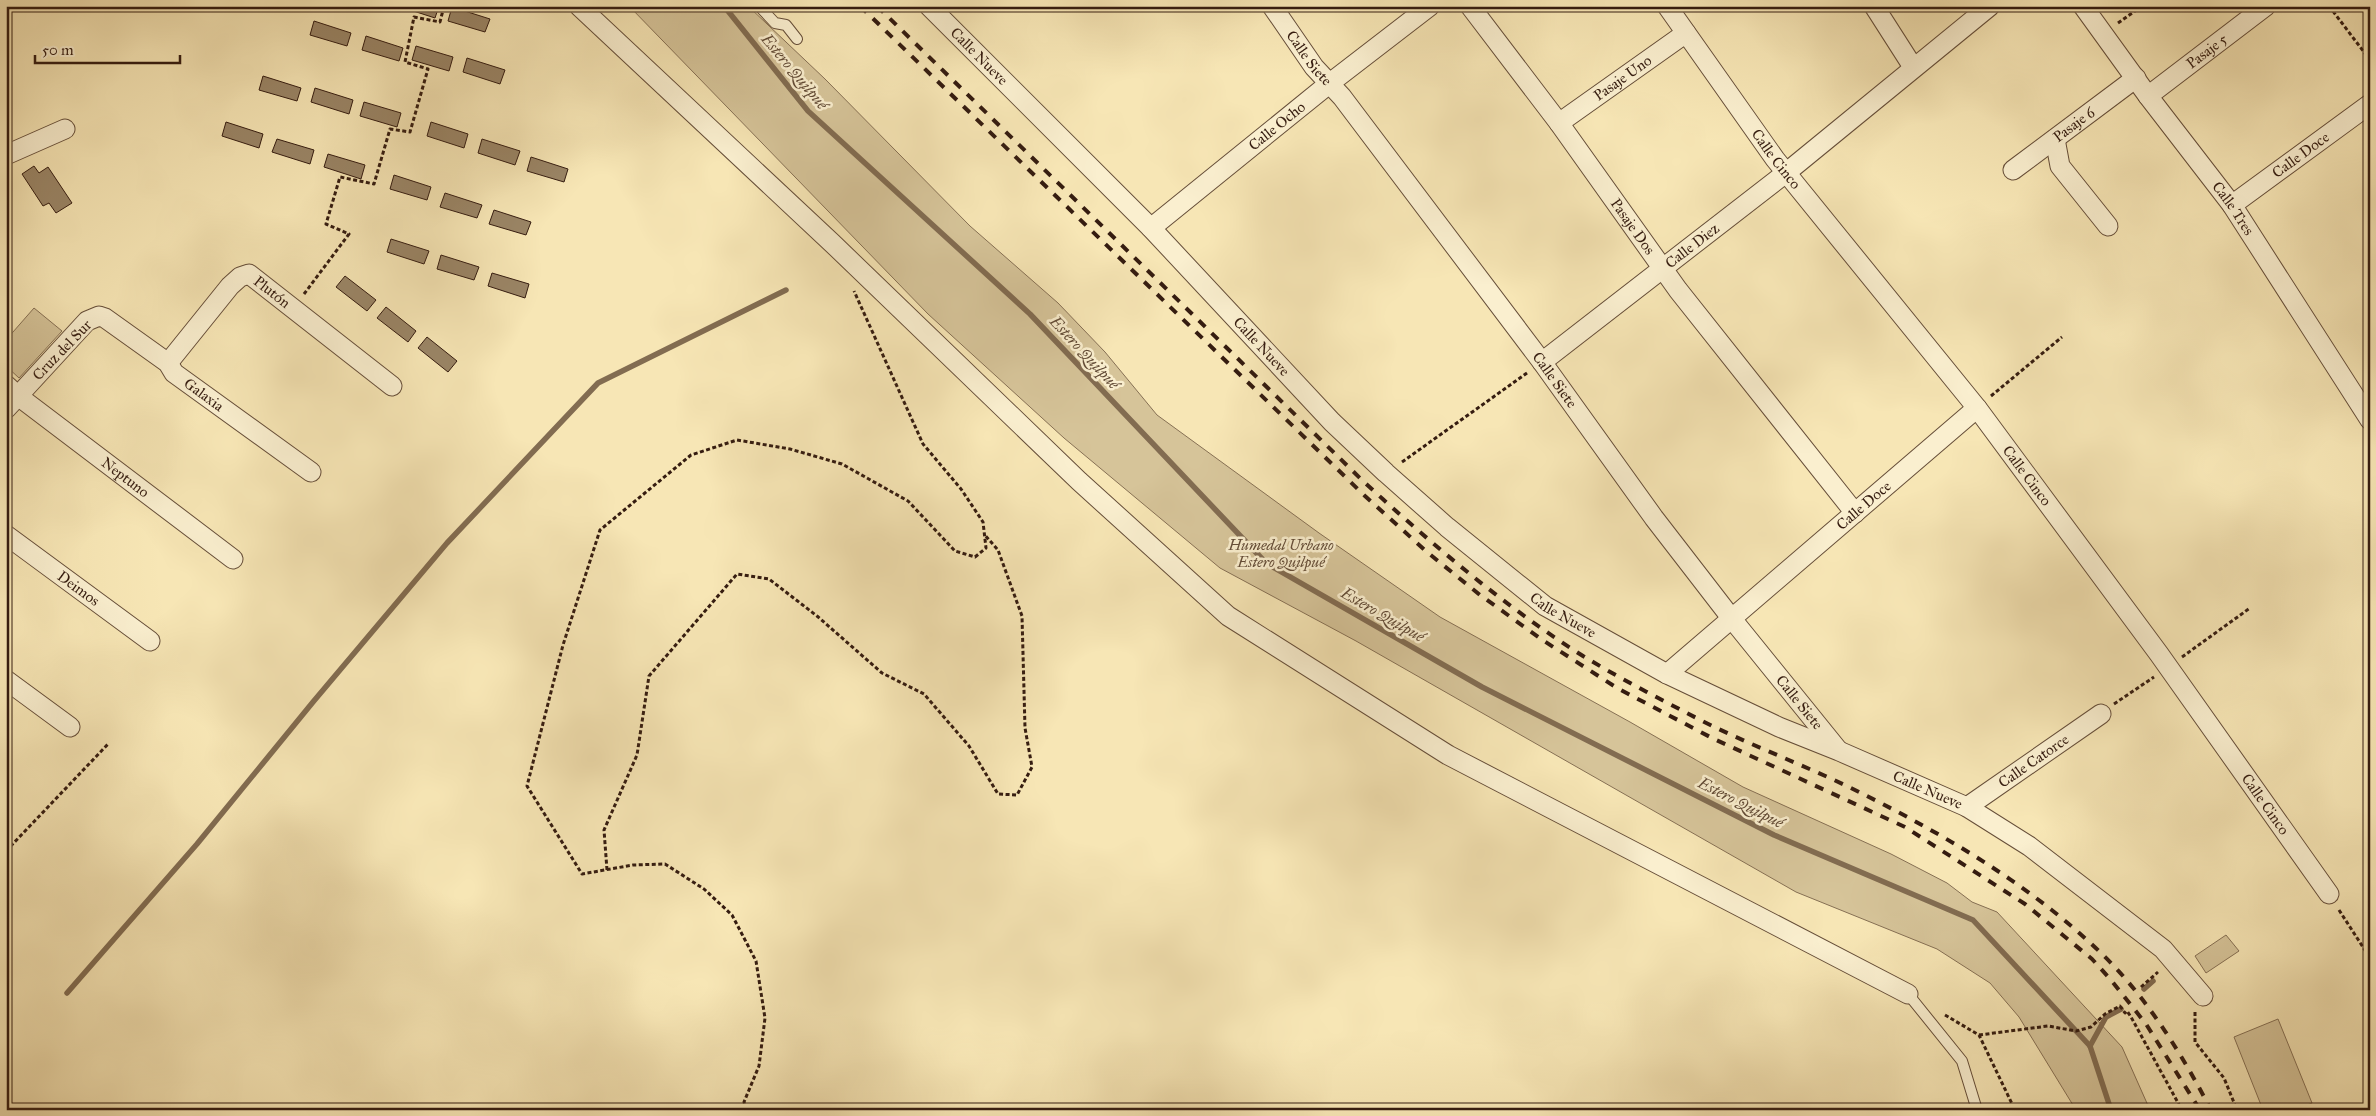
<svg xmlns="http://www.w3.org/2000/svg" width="2376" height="1116" font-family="'IM FELL Great Primer',serif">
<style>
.green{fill:#d6c499;stroke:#867054}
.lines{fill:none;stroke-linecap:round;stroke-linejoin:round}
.stream{stroke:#826c51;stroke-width:5.5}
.building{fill:#9a8566;stroke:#351c10}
.lane-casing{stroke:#664e39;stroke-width:12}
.street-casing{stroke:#664e39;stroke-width:21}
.path{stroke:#351c10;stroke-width:3;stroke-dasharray:4 2.5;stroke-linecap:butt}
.lane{stroke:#faefcf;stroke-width:10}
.street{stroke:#faefcf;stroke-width:19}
.rail{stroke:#351c10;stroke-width:4;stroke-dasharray:9 9;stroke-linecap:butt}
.labels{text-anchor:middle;stroke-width:5;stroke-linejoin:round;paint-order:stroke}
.street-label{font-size:15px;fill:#351c10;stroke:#faefcf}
.park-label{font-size:15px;font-style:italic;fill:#654e39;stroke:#faefcf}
.water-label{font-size:16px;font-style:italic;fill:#624b36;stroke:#faefcf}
</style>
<rect width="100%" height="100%" fill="#f7e6b5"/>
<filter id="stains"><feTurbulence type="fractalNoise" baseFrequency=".004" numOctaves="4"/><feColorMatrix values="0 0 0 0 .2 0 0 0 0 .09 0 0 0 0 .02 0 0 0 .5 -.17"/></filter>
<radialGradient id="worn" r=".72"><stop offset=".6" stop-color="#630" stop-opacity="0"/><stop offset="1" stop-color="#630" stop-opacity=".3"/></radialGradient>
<g class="green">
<polygon points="629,6 748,6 825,79 970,226 1058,303 1105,352 1157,415 1319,533 1440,617 1630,722 1743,787 1891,854 1947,883 1972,902 1997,912 2122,1047 2150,1110 2076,1110 2019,1017 1990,983 1937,949 1796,892 1356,641 1220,568 1064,438 928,314"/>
<polygon points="34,308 62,331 19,378 6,366 6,340"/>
<polygon points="2226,935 2239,951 2206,973 2195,956"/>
<polygon points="2278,1019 2312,1103 2295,1110 2263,1110 2234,1037"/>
</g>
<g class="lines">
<g class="stream">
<polyline points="724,6 808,111 1030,314 1266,563 1482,687 1774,835 1973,920 2090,1046 2111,1110"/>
<polyline points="2144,989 2153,981"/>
<polyline points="67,993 197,844 313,702 447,543 598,383 786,290"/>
<polyline points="2090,1046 2106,1017 2121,1009"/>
</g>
</g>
<g class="building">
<polygon points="398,6 439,6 435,18"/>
<polygon points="452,7 490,19 485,32 448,21"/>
<polygon points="314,21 351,33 347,46 310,35"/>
<polygon points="366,36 403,48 399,61 362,50"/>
<polygon points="416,46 453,57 449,71 412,60"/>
<polygon points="467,58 505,70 500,84 463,72"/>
<polygon points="263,76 301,88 297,101 259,90"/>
<polygon points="315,88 353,100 349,114 311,102"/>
<polygon points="364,102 401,113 397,127 360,116"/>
<polygon points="226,122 263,134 259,148 222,136"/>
<polygon points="431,122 468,134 464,148 427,136"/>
<polygon points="277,139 314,150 310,164 272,152"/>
<polygon points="482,139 520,151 515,165 478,153"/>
<polygon points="328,154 365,165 361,179 324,167"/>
<polygon points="531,157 568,169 564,182 527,171"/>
<polygon points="34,166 39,173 48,167 72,203 56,213 49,203 43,206 22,174"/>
<polygon points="394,175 431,187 427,200 390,189"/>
<polygon points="445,193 482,205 477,218 440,207"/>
<polygon points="494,210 531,222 526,235 489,224"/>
<polygon points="391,239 429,251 424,264 387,252"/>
<polygon points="441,255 479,267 474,280 437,269"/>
<polygon points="492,273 529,284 525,298 488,286"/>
<polygon points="345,276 376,300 367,311 336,287"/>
<polygon points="386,307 416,331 408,342 377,318"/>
<polygon points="427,337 457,361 448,372 418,348"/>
</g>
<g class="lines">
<defs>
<g id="lane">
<polyline points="759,6 775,23 786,25 797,39"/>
<polyline points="1908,994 1962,1061 1977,1110"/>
</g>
<g id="street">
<polyline points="579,6 832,243 1079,481 1228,616 1448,755 1908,994"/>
<path id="s1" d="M929,6L1151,228L1332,422L1386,473L1447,527L1545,606L1667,674L1779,727L1839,751L1967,807L2029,846L2163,949L2203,996"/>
<path id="s2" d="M1272,6L1314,67L1342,97L1542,362L1654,518L1732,619L1838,750"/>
<path id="s3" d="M1470,6L1559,123L1678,290L1855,513"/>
<path id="s4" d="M1667,6L1775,159L1977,408L2159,654L2329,894"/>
<polyline points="1874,6 1913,67"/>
<path id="s5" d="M2083,6L2148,96L2232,205L2370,420"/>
<path id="s6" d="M2148,96L2266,6"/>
<path id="s7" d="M1559,123L1686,33"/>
<polyline points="2055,139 2060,166 2108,226"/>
<polyline points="6,155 65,129"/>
<path id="s8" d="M2013,170L2136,78"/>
<path id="s9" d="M2232,205L2370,104"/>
<path id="s10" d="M1151,228L1330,83L1430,6"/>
<path id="s11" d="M1542,362L1787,172L1990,6"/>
<path id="s12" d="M168,363L230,286L240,277L249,274L392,386"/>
<path id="s13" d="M6,385L18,396L233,559"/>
<path id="s14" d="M6,409L87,321L99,316L105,318L168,363L174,373L311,472"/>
<path id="s15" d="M6,535L150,641"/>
<path id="s16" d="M1667,674L1977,408"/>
<polyline points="6,680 70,727"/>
<path id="s17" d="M1967,807L2101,714"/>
</g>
</defs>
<use href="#lane" class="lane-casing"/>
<use href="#street" class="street-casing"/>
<g class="path">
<polyline points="2329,6 2370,60"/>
<polyline points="2118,23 2142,6"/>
<polyline points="304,294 349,234 326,224 340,177 374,184 390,129 410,132 428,69 405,62 414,17 440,22 444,6"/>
<polyline points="1991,396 2062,337"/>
<polyline points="1402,462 1527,373"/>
<polyline points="2182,657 2250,608"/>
<polyline points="2114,704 2154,677"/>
<polyline points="6,851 109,743"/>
<polyline points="607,870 604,830 637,755 649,676 737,574 769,579 817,616 882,673 924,694 969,746 998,794 1017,795 1032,767 1025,728 1022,616 998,550 984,534"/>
<polyline points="2339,910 2370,958"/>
<polyline points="2141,987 2158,972"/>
<polyline points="2195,1012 2195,1042 2224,1078 2237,1110"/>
<polyline points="1945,1015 1979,1035 2015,1110"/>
<polyline points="1979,1035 2048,1026 2076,1031 2091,1027 2105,1014 2120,1006 2125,1013 2127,1011 2131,1017 2182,1110"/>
<polyline points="746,1110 744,1102 759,1066 765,1018 756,961 732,915 704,889 665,864 633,865 582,874 527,786 563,645 600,530 691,455 737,440 790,449 842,464 908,501 955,551 975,557 986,548 983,522 961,489 923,444 854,291"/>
</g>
<use href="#lane" class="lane"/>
<use href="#street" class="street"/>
<g class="rail">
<polyline points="860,6 1365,496 1427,552 1480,595 1544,641 1617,688 1714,739 1905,827 2025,904 2092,959 2111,980 2146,1024 2200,1110"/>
<path d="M877,6L1364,482C1433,545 1504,606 1583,656C1616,676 1652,695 1687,713C1739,741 1795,761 1849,787C1938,831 2027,882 2100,952C2146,996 2182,1054 2211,1110"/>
</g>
</g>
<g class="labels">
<g class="street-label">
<text dy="5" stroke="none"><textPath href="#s6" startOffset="74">Pasaje 5</textPath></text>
<text dy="5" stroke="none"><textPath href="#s1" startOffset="71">Calle Nueve</textPath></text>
<text dy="5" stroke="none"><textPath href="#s2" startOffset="64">Calle Siete</textPath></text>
<text dy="5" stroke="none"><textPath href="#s7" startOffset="78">Pasaje Uno</textPath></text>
<text dy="5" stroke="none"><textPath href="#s8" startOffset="76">Pasaje 6</textPath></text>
<text dy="5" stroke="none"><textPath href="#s10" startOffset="162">Calle Ocho</textPath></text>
<text dy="5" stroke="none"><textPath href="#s9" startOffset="85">Calle Doce</textPath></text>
<text dy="5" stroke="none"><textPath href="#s4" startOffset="188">Calle Cinco</textPath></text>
<text dy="5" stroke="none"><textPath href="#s5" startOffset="252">Calle Tres</textPath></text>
<text dy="5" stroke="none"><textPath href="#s3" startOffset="274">Pasaje Dos</textPath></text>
<text dy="5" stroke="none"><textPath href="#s11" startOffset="190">Calle Diez</textPath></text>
<text dy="5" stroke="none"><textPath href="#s12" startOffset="151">Plutón</textPath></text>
<text dy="5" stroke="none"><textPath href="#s1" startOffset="476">Calle Nueve</textPath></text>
<text transform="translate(62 350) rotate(-46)" y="5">Cruz del Sur</text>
<text dy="5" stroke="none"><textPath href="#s2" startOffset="469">Calle Siete</textPath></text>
<text dy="5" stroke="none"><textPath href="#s14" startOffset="265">Galaxia</textPath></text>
<text dy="5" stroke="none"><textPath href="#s4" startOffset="592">Calle Cinco</textPath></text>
<text dy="5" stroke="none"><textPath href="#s13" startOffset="151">Neptuno</textPath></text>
<text dy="5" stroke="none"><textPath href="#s16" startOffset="259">Calle Doce</textPath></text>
<text dy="5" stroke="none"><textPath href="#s15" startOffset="90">Deimos</textPath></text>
<text dy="5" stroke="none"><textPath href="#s1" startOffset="881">Calle Nueve</textPath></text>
<text dy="5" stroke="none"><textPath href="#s2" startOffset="874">Calle Siete</textPath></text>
<text dy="5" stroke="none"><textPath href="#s17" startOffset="81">Calle Catorce</textPath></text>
<text dy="5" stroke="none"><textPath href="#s1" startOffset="1286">Calle Nueve</textPath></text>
<text dy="5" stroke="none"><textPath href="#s4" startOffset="998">Calle Cinco</textPath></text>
</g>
<g class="park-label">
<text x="1281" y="550">Humedal Urbano<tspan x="1281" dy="17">Estero Quilpué</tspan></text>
</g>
<g class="water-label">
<text transform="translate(795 71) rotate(50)" y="6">Estero Quilpué</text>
<text transform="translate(1085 352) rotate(47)" y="6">Estero Quilpué</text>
<text transform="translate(1383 614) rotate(30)" y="6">Estero Quilpué</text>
<text transform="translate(1741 802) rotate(27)" y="6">Estero Quilpué</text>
</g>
</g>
<rect width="2376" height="1116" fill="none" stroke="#f7e6b5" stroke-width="25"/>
<rect x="8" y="8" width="2361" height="1101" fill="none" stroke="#351c10" stroke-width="2.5"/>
<rect x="12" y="12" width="2351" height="1091" fill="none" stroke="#351c10"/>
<path d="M35 55v8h145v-8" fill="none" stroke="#351c10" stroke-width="2.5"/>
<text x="42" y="55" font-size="15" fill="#351c10" stroke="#faefcf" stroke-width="4" paint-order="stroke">50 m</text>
<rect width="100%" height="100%" filter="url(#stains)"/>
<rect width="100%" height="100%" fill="url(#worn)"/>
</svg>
